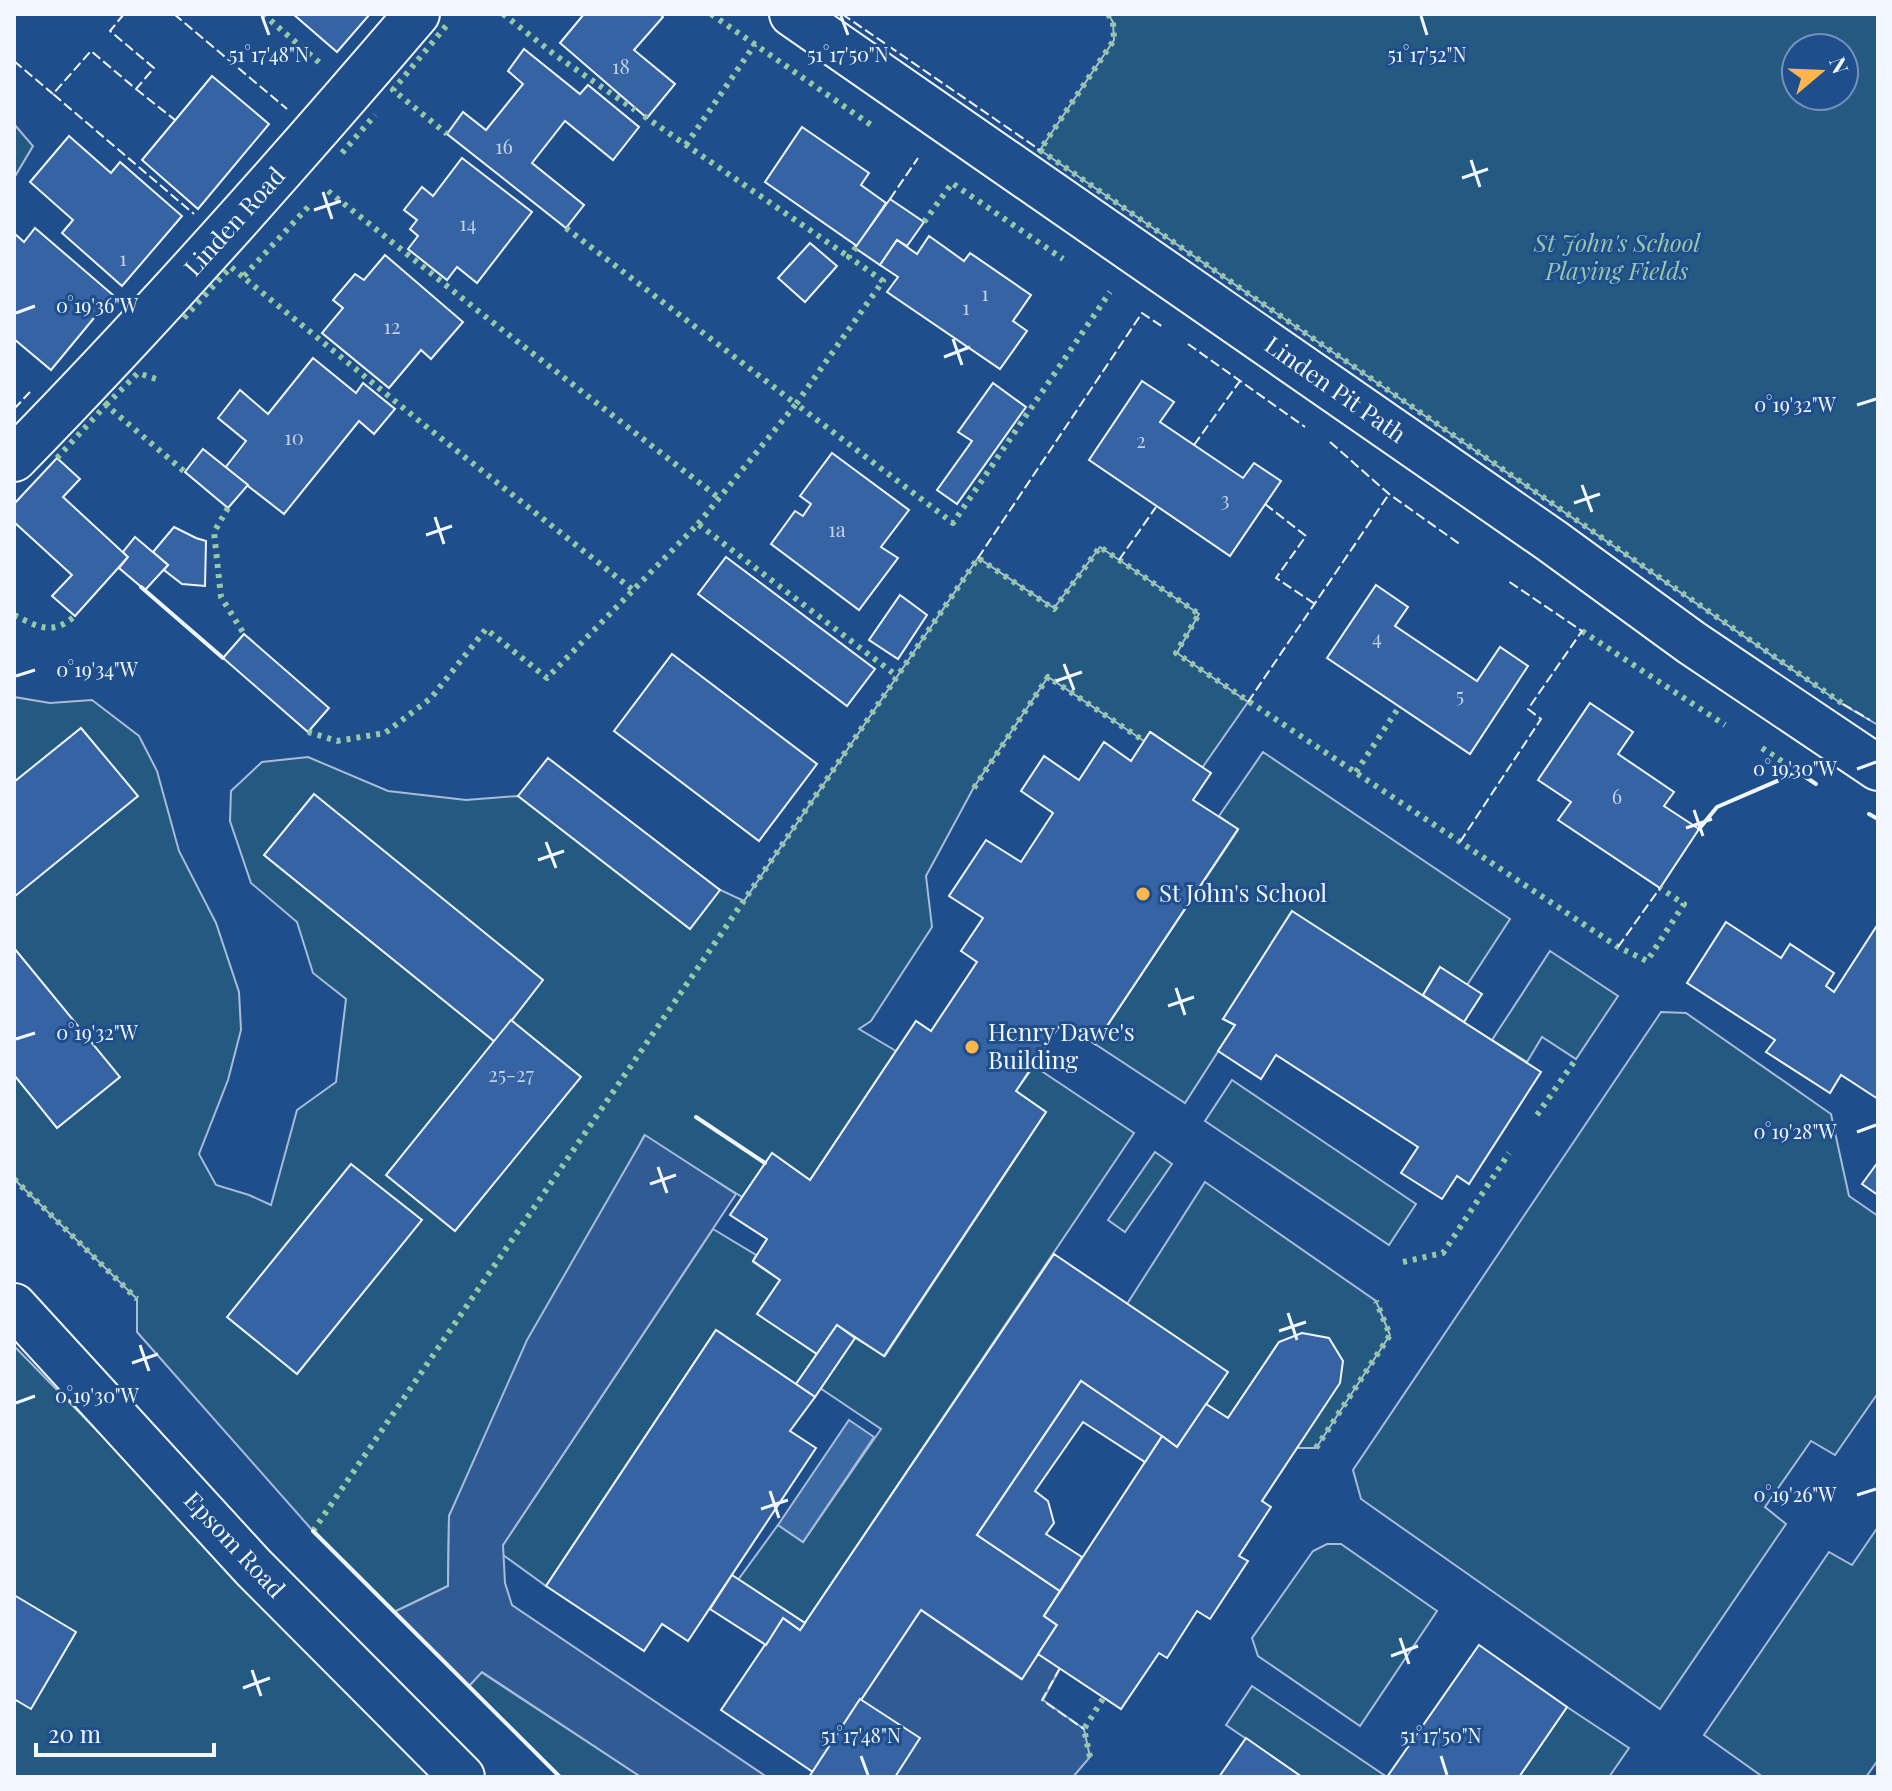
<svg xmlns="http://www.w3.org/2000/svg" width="1892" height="1791" font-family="'Playfair Display',serif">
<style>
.green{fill:#245a82;stroke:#a8bbd7;stroke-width:2;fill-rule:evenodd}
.parking{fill:#305b95;stroke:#a8bbd7;stroke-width:2}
.water{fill:#3b69a3;stroke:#a8bbd7;stroke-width:2}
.building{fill:#3563a3;stroke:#f2f6ff;stroke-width:2}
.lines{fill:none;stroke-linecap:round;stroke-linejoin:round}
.minor-casing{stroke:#f2f6ff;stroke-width:48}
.major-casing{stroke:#f2f6ff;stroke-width:48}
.minor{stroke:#1f4e8c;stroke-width:44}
.major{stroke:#1f4e8c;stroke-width:44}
.hedge{stroke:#97c8a6;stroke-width:6;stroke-dasharray:4 6;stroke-linecap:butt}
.fence{stroke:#f2f6ff;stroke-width:2;stroke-dasharray:10 4;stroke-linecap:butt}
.wall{stroke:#f2f6ff;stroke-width:4}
.ticks{fill:none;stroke:#f2f6ff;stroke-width:3}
.poi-dot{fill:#ffb74d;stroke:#1f4e8c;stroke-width:3}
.labels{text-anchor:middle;stroke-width:6;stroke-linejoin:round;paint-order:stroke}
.number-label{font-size:20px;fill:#c3d1e8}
.street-label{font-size:24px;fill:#f2f6ff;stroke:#1f4e8c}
.park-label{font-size:24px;font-style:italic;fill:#97c8a6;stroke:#1f4e8c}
.poi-label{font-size:24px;fill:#f2f6ff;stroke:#1f4e8c;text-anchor:start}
.ticks-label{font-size:20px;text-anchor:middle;fill:#f2f6ff;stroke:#1f4e8c;stroke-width:6;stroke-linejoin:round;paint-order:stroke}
</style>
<rect width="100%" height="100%" fill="#1f4e8c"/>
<g class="green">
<path d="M1108,14H1878V725L1842,704L1040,150L1114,40L1113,22ZM1796,48H1844V96H1796Z"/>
<polygon points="14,124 33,146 14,178"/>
<polygon points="1100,547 1199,614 1177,653 1248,702 1202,768 1151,732 1144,741 1048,677 974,787 926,876 932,927 871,1021 859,1029 896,1051 810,1180 772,1154 742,1197 644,1136 449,1516 448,1586 394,1612 313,1531 137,1332 137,1299 14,1179 14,697 50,703 92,700 139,736 157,771 179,851 216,923 239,992 241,1030 228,1080 199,1154 216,1185 249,1195 271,1205 297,1110 336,1082 346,999 313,973 297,922 251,883 230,821 231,791 262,762 308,757 388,791 466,800 518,796 744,901 978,558 1054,608"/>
<polygon points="1263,752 1510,919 1467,985 1440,967 1423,995 1224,1019 1235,1025 1185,1103 1095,1044 1238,830 1219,816"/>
<polygon points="1550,951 1618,996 1576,1059 1542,1037 1527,1062 1492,1040"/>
<polygon points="1661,1012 1686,1013 1831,1114 1849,1196 1878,1216 1878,1393 1835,1455 1811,1441 1765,1507 1786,1524 1660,1709 1361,1499 1353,1470"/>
<polygon points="1034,1066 1134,1133 805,1623 738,1580 778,1525 803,1542 881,1429 820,1388 855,1338 885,1356 1046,1112 1016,1091"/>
<polygon points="1232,1080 1416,1204 1389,1245 1205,1121"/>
<polygon points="1155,1152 1172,1164 1125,1232 1108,1220"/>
<polygon points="1205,1182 1376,1301 1390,1335 1316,1448 1296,1448 1302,1333 1279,1342 1228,1418 1206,1404 1227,1372 1127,1304"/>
<polygon points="713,1229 756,1255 753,1262 780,1280 758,1314 817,1354 796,1384 716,1330 546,1586 503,1555 503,1545"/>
<polygon points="14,1346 437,1777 14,1777"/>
<polygon points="1878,1527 1878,1760 1866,1777 1763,1777 1704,1735 1829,1552 1852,1565"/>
<polygon points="1327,1544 1341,1544 1437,1611 1360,1726 1258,1656 1252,1638 1313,1551"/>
<polygon points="481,1672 641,1777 560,1777 469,1686"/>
<polygon points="1252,1686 1387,1777 1302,1777 1226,1725"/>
<polygon points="1567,1707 1629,1748 1609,1777 1519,1777"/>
</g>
<g class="parking">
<polygon points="645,1135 736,1194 503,1545 505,1583 512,1605 767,1777 641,1777 482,1672 469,1686 394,1612 448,1586 449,1516 527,1340"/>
<polygon points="921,1610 1021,1679 1038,1654 1060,1668 1043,1700 1084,1729 1090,1757 1073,1777 895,1777 860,1699"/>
</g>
<polygon class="water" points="849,1420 874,1437 803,1542 778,1525"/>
<g class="building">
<polygon points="293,14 370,14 337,52"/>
<polygon points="584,14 660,14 663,17 634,50 675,84 647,118 560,43"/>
<polygon points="524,49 580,94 588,85 639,127 613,160 565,121 532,163 584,205 566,228 447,134 463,112 486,130 523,84 508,71"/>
<polygon points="212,76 269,124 198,209 142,160"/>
<polygon points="802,127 869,173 861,185 886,203 857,246 765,182"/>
<polygon points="69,136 111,173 120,162 182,216 122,286 62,233 73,220 30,182"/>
<polygon points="462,158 532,212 477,283 457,267 447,280 408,249 418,236 410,229 417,220 404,210 422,187 433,196"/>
<polygon points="890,199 924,222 907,246 897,240 880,265 855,248"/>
<polygon points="35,228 113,295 51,370 14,339 14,233 24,242"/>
<polygon points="929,236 964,261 970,253 1031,295 1013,321 1027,331 1000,369 887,292 898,277 880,265 897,240 917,254"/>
<polygon points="810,243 837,266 805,302 778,278"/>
<polygon points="385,255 463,322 431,359 421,350 389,388 322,333 343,308 333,300 355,274 364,280"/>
<polygon points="313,358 356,393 363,383 395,409 374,434 359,421 284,514 225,468 246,441 218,418 240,390 268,414"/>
<polygon points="1142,381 1174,402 1160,422 1243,478 1254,463 1281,481 1230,556 1089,460"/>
<polygon points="993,383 1026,407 957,504 937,490 972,441 958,432"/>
<polygon points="203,449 248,485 228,508 185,472"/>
<polygon points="832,453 909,510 881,547 898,558 859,610 771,544 795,511 803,516 811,504 800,496"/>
<polygon points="57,458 80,479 63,497 128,557 75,616 52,596 72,575 14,522 14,504"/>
<polygon points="174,527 196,538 206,541 205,586 182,584 164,570 168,565 153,552"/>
<polygon points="135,537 168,565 145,590 119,568 128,557 123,552"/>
<polygon points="726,557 875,669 847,706 698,594"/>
<polygon points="1376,585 1408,607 1395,626 1477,681 1500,647 1528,666 1470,754 1327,658"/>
<polygon points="900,595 927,615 898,659 869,640"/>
<polygon points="244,634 329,708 308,732 223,658"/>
<polygon points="672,654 817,764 759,841 614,731"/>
<polygon points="1590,703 1633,732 1618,754 1674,792 1664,806 1699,829 1660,888 1558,820 1571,802 1538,780"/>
<polygon points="81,728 138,796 14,897 14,782"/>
<polygon points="1150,732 1211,773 1193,800 1238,829 1095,1044 1062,1022 1016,1091 1046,1112 884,1356 837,1325 817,1354 757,1314 780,1280 753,1261 767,1239 730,1215 772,1153 810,1180 916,1021 931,1031 977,962 961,951 983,918 949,896 986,840 1021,862 1053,813 1021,791 1044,756 1079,780 1104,742 1131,761"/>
<polygon points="548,758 720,890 690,929 518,796"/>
<polygon points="314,794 543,980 495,1042 264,855"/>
<polygon points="1292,911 1541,1072 1469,1184 1457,1176 1442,1199 1401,1173 1418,1147 1276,1055 1261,1079 1218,1051 1235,1025 1223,1019"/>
<polygon points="1726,922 1781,958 1790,944 1834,973 1826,986 1834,992 1878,924 1878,1099 1841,1075 1830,1093 1766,1052 1775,1040 1687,983"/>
<polygon points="14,948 120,1077 57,1128 14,1075"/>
<polygon points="1440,967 1482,994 1464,1022 1423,995"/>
<polygon points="511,1020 581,1077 455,1231 386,1175"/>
<polygon points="1878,1162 1878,1195 1862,1184"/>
<polygon points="351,1164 422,1220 297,1374 227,1317"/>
<polygon points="1054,1254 1228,1372 1177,1447 1081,1381 977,1535 1060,1591 1044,1616 1057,1625 1022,1679 921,1610 813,1772 721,1710 783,1618 800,1630"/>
<polygon points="837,1325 855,1338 815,1397 796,1384"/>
<polygon points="716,1330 815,1397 790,1431 816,1448 688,1641 662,1624 644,1651 546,1586"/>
<polygon points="1302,1333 1329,1338 1343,1361 1340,1383 1262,1501 1271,1507 1239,1556 1248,1561 1210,1619 1197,1611 1167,1658 1159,1653 1121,1709 1038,1654 1057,1625 1044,1616 1162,1436 1177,1447 1206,1404 1228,1418 1279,1342"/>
<polygon points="1081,1381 1162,1436 1145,1462 1083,1422 1035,1491 1048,1501 1054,1523 1046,1534 1082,1557 1060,1591 977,1535"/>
<polygon points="732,1575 805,1623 800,1630 783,1618 766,1645 710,1609"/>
<polygon points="14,1595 76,1632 31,1709 14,1699"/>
<polygon points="1479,1645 1567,1707 1519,1777 1387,1777"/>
<polygon points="860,1699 920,1738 895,1777 809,1777"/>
<polygon points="1246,1738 1302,1777 1219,1777"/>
</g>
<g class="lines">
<defs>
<g id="minor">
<polyline points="792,14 1552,541 1692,643 1878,768"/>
<path d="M14,459C154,316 287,166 417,14"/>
</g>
<polyline id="major" points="14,1306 253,1567 462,1777"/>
</defs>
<use href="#minor" class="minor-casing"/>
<use href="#major" class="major-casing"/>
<use href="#minor" class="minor"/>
<use href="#major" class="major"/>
<g class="hedge">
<polyline points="263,14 321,64"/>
<polyline points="503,14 555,55 635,110"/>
<polyline points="711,14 871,125"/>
<polyline points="1108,14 1113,22 1114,40 1040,150 1843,704"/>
<polyline points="446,26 393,90 447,134"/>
<polyline points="644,116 849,257"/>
<polyline points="686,145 755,44"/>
<polyline points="342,153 375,115"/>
<polyline points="328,191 482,314 719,498"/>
<polyline points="308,207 243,277 423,424 633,590"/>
<polyline points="924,222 952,183 1063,259"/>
<polyline points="566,228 796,404 883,281 849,257 857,246"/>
<polyline points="184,318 231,267 243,277"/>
<polyline points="106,405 138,373 156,379"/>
<polyline points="57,458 106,405 185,472"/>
<polyline points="228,508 214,532 221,597 244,634"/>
<polyline points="698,524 796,404 953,523 1110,292"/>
<path d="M14,615C39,627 51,636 75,616"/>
<polyline points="1582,631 1725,725"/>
<polyline points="308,732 337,741 385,733 431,698 486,629 547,678 698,524 897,676"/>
<polyline points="1762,748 1798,772"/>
<polyline points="1356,772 1399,707"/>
<polyline points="974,788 1048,677 1144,741"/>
<polyline points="1537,1115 1576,1059"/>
<polyline points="14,1179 137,1299"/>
<polyline points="1403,1262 1443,1253 1509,1153"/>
<polyline points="1316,1448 1390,1335 1376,1301"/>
<polyline points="313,1531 978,558 1054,609 1100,547 1199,614 1176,653 1618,947 1647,961 1684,904 1660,888"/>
<polyline points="1090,1757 1084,1729 1104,1697"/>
</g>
<g class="fence">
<polyline points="124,14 110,31 154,68 136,89 91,51 53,94 194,214"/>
<polyline points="174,14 287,109"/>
<polyline points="842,14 1040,150"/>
<polyline points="14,61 53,94"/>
<polyline points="136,89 175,120"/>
<polyline points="890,199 918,158"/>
<polyline points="1188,344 1305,427"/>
<polyline points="14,409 30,392"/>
<polyline points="1330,442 1389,494 1461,545"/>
<polyline points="1194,445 1240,381"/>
<polyline points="1265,504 1306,536 1276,578 1315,604"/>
<polyline points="978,558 1142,313 1163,327"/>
<polyline points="1119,560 1156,507"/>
<polyline points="1248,702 1389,494"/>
<polyline points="1843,704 1870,720"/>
<polyline points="1460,842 1541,719 1528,709 1582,631 1508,581"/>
<polyline points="1618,947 1660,888"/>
<polyline points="1060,1668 1042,1700 1084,1729"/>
</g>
<g class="wall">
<polyline points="141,587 223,658"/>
<polyline points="1869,814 1878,819"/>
<polyline points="1699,829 1717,807 1798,772 1816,784"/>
<polyline points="696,1117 765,1163"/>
<polyline points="313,1531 560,1777"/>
</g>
</g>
<path class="ticks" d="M262,16L269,35M841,16L848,35M1421,16L1427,35M1471,160L1480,187M1462,178L1488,169M323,192L332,219M314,210L341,201M16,313L35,306M953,339L962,365M944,357L970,347M1857,405L1876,399M1582,485L1592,512M1574,503L1600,494M435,517L444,544M426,535L452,526M1064,664L1074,690M16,676L35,670M1056,681L1082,672M1857,769L1876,762M1694,810L1703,836M1686,828L1712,819M546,842L556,868M538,860L564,851M1176,988L1185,1015M1168,1006L1194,997M16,1039L35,1033M1857,1132L1876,1125M658,1167L667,1193M650,1184L676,1175M1288,1313L1297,1340M1279,1331L1306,1322M140,1345L149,1371M132,1363L158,1354M16,1403L35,1396M770,1491L779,1518M1857,1495L1876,1489M761,1509L788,1500M1400,1638L1409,1664M1391,1656L1418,1646M252,1670L261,1696M243,1688L270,1678M861,1756L868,1775M1441,1756L1447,1775"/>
<g class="poi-dot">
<circle cx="1143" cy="894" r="8"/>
<circle cx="972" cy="1047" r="8"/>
</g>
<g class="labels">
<g class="number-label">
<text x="621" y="74">18</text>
<text x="504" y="154">16</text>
<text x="468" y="231">14</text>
<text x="123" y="266">1</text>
<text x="985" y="301">1</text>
<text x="966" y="315">1</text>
<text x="392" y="334">12</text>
<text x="294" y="445">10</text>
<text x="1141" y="448">2</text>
<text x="1225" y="507">3</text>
<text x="837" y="537">1a</text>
<text x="1377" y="645">4</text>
<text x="1460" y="703">5</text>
<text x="1617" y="804">6</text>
<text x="511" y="1082">25-27</text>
</g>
<g class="street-label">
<text transform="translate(235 222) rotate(-48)" y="8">Linden Road</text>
<text transform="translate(1335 390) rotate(35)" y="8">Linden Pit Path</text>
<text transform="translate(234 1545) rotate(47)" y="8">Epsom Road</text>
</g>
<g class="park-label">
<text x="1617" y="252">St John's School<tspan x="1617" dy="28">Playing Fields</tspan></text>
</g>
<g class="poi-label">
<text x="1159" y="902">St John's School</text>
<text x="988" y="1041">Henry Dawe's<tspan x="988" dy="28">Building</tspan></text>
</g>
</g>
<g class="ticks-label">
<text x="269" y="62">51°17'48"N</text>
<text x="848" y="62">51°17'50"N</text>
<text x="1427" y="62">51°17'52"N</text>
<text x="97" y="313">0°19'36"W</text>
<text x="1795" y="412">0°19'32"W</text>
<text x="97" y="677">0°19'34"W</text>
<text x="1795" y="776">0°19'30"W</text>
<text x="97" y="1040">0°19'32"W</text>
<text x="1795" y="1139">0°19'28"W</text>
<text x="97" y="1403">0°19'30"W</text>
<text x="1795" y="1502">0°19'26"W</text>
<text x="861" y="1743">51°17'48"N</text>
<text x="1441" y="1743">51°17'50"N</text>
</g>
<rect width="1892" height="1791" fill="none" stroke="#f2f6ff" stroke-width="32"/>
<g transform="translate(1820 72) rotate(71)"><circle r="38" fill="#1f4e8c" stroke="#7391ba" stroke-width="2"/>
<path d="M0-6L14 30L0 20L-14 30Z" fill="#ffb74d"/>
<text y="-12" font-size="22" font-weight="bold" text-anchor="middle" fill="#f2f6ff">N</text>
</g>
<path d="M36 1743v12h178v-12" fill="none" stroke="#f2f6ff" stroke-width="4"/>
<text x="48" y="1743" font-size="24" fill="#f2f6ff" stroke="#1f4e8c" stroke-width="6" paint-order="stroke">20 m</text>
</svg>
